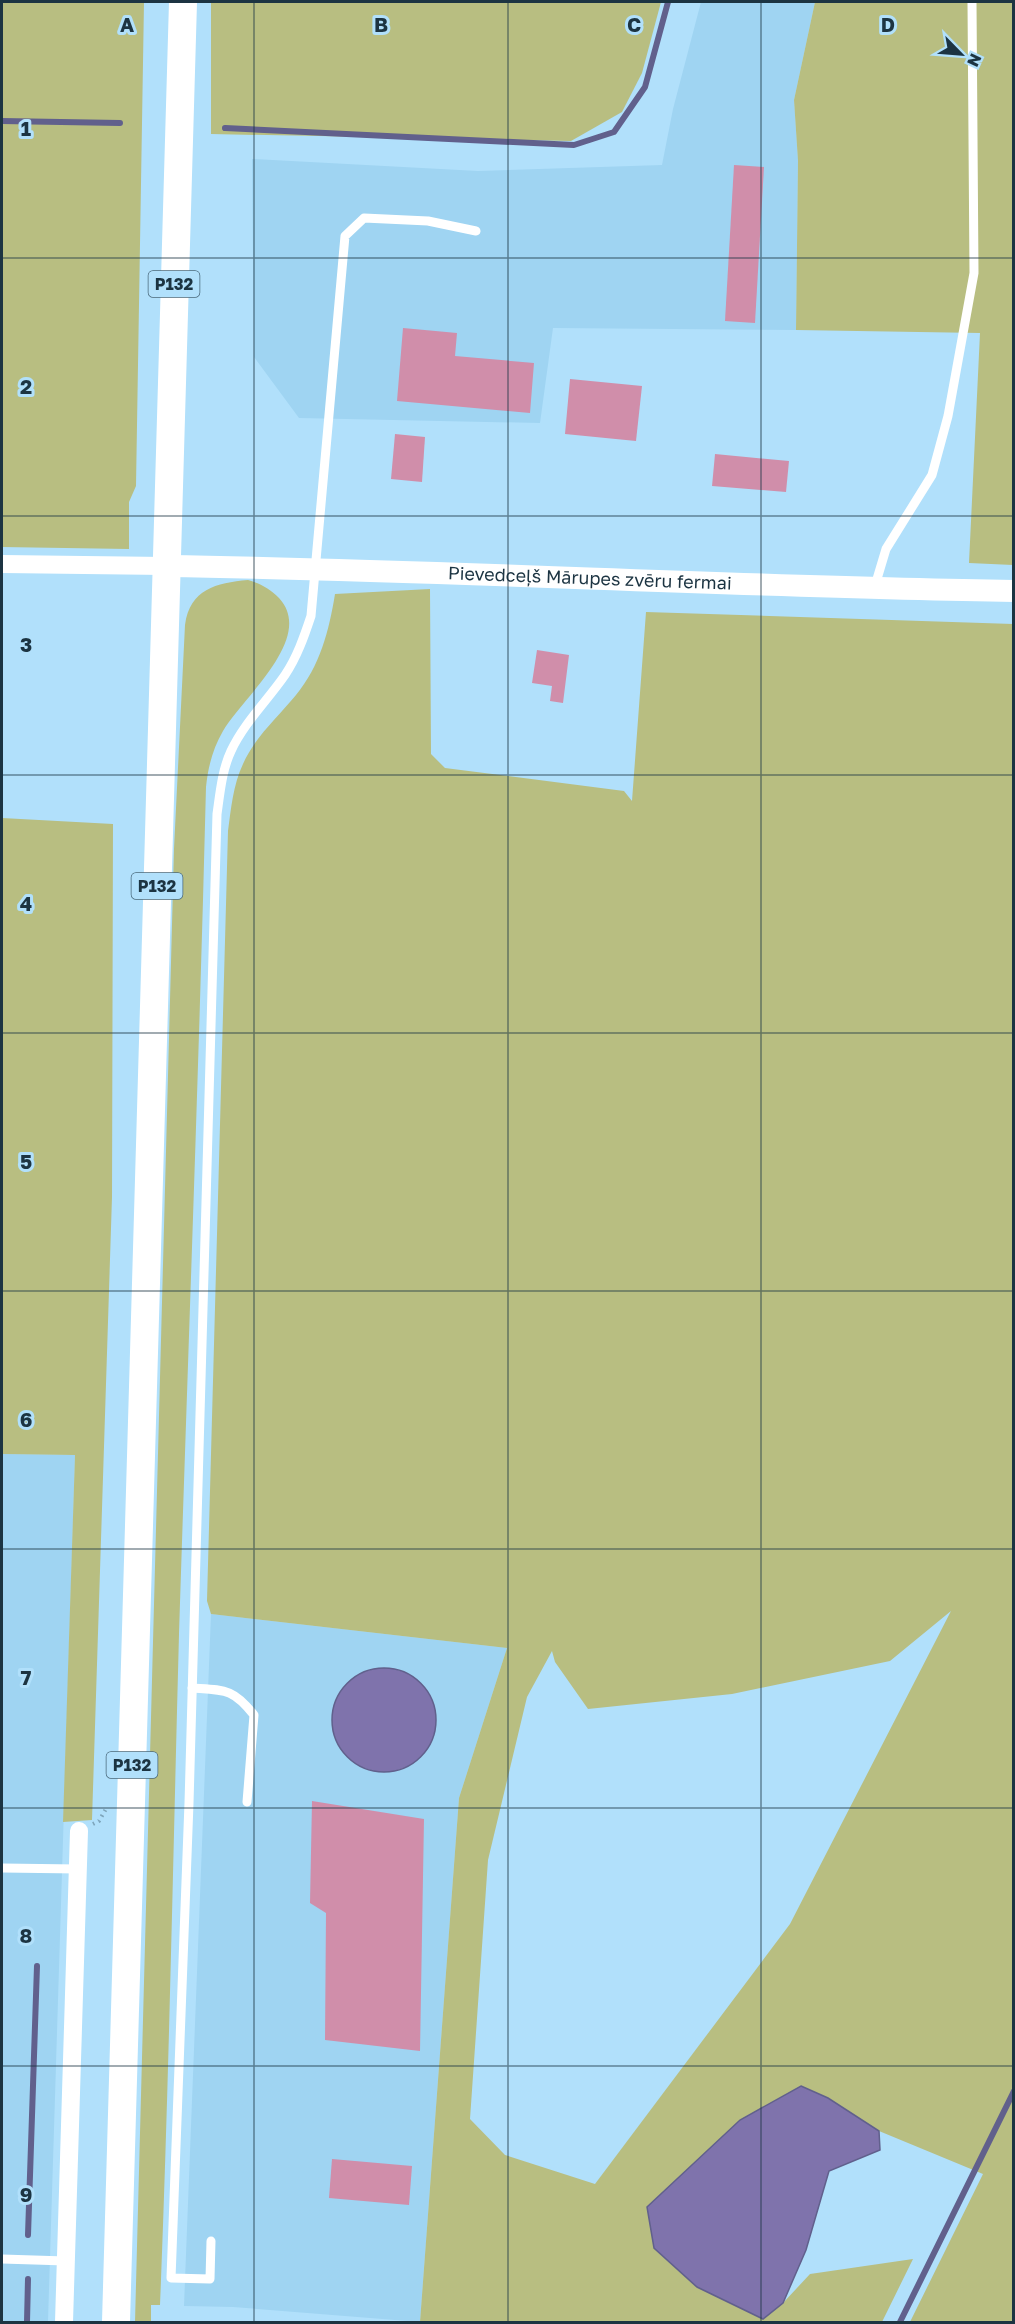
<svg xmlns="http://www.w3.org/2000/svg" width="1015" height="2324" font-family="'Golos Text',sans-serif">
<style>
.built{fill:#9fd4f2}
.green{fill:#b8be81;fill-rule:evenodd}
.water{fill:#7f73ac;stroke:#61608c;stroke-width:1.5}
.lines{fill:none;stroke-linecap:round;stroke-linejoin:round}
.stream{stroke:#61608c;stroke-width:6}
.building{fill:#d08eaa}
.path{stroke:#7da4ba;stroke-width:4;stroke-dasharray:1.5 4.5;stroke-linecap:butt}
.service{stroke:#fff;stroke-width:9}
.minor{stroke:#fff;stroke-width:18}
.tertiary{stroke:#fff;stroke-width:22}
.primary{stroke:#fff;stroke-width:28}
.grid{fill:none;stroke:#1c3442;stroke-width:1.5;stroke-opacity:0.55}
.labels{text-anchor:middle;stroke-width:6;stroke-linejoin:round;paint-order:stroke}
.shield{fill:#b1e0fb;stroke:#49687a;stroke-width:1.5}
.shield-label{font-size:16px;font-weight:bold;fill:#1c3442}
.street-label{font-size:18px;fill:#1c3442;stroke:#b1e0fb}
.grid-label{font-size:20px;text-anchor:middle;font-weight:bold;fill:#1c3442;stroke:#b1e0fb;stroke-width:6;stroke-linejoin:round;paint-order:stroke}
</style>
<rect width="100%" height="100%" fill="#b1e0fb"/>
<g class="built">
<polygon points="701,2 815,2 794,100 798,161 796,330 553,328 540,423 299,418 254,357 252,159 478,171 662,165 673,109"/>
<polygon points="2,1454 75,1455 48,2322 2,2322"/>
<polygon points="211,1614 507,1648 459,1798 420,2322 233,2307 184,2306"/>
</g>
<g class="green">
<polygon points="2,2 144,2 136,486 129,502 129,549 2,547"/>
<polygon points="211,2 661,2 642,73 622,112 571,141 211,134"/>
<polygon points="815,2 1013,2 1013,565 969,563 980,333 796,330 798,161 794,100"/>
<path d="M248,580C261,584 269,588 279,598C316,638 242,698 223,731C213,748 208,767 206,787C199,1069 188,1352 179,1634C173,1858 169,2082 160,2305H151V2322H135L174,849L185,625C190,589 216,583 248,580Z"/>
<path d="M430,589L431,754L445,768L624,791L632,801L646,612L1013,624V2322H910L983,2174L879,2131L828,2098L676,2181L647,2207L783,2303L810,2274L913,2259L882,2322H420L459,1798L507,1648L211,1614L207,1601L228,831C231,809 233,785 243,764C254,738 278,717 296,695C320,666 329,631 335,594ZM951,1611L790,1924L595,2184L505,2155L470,2119L488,1860L527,1697L552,1651L555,1662L588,1709L732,1694L890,1661Z"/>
<polygon points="2,818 113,824 112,1197 92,1820 63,1822 75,1455 2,1454"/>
</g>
<g class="water">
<circle cx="384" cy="1720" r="52"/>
<polygon points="801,2086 828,2098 879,2131 880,2150 829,2171 806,2250 783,2303 763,2319 697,2287 654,2248 647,2207 740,2120"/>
</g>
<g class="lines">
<g class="stream">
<polyline points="2,121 120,123"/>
<polyline points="225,128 574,145 614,132 645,87 668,2"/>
<polyline points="28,2235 37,1966"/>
<polyline points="27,2322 28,2279"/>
<polyline points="900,2322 1014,2091"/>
</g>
</g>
<g class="building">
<polygon points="734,165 764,167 755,323 725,321"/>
<polygon points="403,328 457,333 455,356 534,363 530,413 397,401"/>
<polygon points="570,379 642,386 636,441 565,434"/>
<polygon points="395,434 425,437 422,482 391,479"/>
<polygon points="715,454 789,461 786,492 712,486"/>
<polygon points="537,650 569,655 563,703 550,701 552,686 532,683"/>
<polygon points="312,1801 424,1819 420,2051 325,2040 326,1913 310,1903"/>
<polygon points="332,2159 412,2166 409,2205 329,2198"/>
</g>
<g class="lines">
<polyline class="path" points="93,1824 99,1821 107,1807"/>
<g class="service">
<polyline points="874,589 886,549 932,475 948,416 974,273 972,2"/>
<path d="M192,1688C224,1690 233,1688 254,1715L247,1802"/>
<polyline points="2,1868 78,1869"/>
<path d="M211,2241L210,2279L171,2278L189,1803L217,814C220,793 222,770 231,751C244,723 267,701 285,675C297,657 304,637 311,616L345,236L364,218L428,221L476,231"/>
<polyline points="2,2259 66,2261"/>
</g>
<g class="minor">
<polyline points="2,564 166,566"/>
<polyline points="64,2322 79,1831"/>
</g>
<path class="tertiary" id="s1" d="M166,566C448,570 731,587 1014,591"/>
<polyline class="primary" points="116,2322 183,2"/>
</g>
<path class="grid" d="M254,2V2322M508,2V2322M761,2V2322M2,258H1014M2,516H1014M2,775H1014M2,1033H1014M2,1291H1014M2,1549H1014M2,1808H1014M2,2066H1014"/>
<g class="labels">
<g class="shield">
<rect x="148.5" y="271" width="51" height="26" rx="4.5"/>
<rect x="131.5" y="873" width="51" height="26" rx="4.5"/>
<rect x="106.5" y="1752" width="51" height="26" rx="4.5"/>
</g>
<g class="shield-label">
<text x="174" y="290">P132</text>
<text x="157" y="892">P132</text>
<text x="132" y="1771">P132</text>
</g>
<g class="street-label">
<text dy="6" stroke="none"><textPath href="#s1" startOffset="424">Pievedceļš Mārupes zvēru fermai</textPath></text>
</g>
</g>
<g class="grid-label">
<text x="127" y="32">A</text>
<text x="381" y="32">B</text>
<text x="634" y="32">C</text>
<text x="888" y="32">D</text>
<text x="26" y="136">1</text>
<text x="26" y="394">2</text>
<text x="26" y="652">3</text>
<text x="26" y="911">4</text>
<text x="26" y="1169">5</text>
<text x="26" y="1427">6</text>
<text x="26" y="1685">7</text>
<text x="26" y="1943">8</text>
<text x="26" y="2202">9</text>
</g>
<rect width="1015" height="2324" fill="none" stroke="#1c3442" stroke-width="6"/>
<g transform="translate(961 54) rotate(115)" stroke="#b1e0fb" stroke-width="4.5" paint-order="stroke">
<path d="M0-4.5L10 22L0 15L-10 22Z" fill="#1c3442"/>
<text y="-9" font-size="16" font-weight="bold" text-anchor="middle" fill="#1c3442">N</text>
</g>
</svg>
